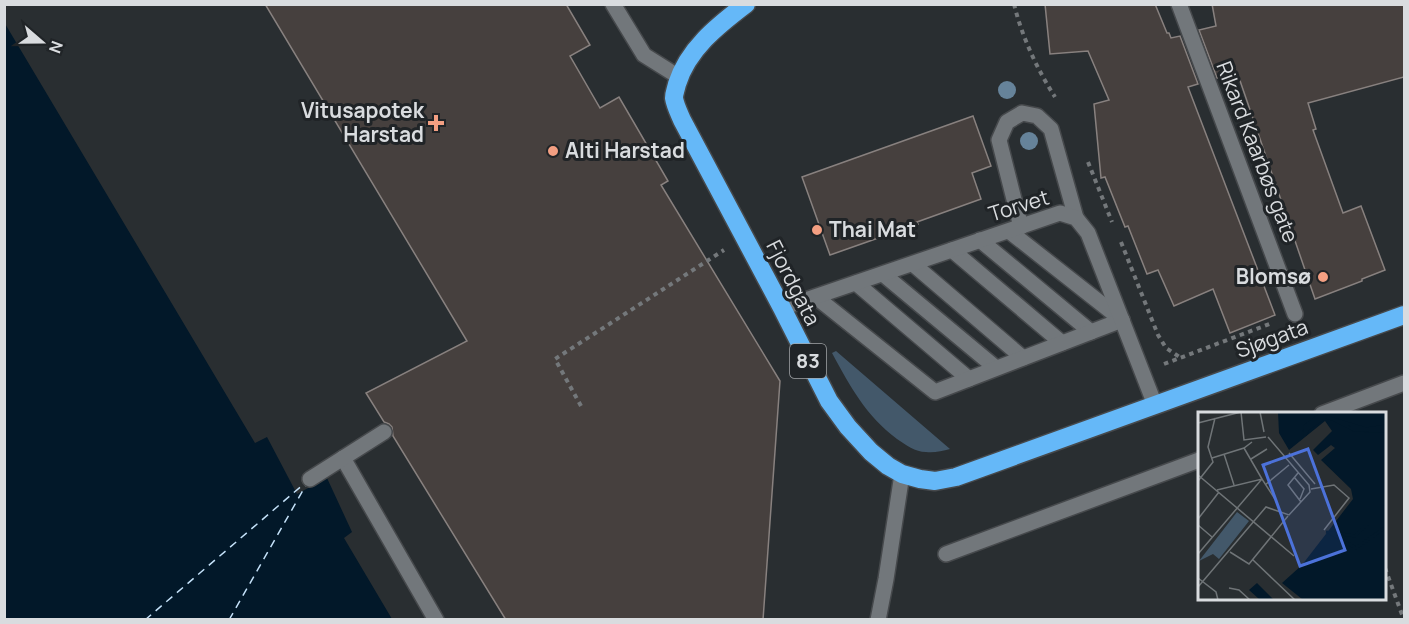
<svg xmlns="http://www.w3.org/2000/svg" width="1409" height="624" font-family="Manrope,sans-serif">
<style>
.green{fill:#43586a}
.water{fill:#021829}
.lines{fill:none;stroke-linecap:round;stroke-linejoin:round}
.ferry{stroke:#c4e1f9;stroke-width:1.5;stroke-dasharray:8 6;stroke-linecap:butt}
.building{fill:#46403e;stroke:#88817f;stroke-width:1.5}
.lane-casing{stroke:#46494c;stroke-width:18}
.street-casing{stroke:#46494c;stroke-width:18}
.highway-casing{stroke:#46494c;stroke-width:21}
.path{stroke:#74787b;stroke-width:4;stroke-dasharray:4.5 4.5;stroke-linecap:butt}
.lane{stroke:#72777b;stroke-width:15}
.street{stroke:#72777b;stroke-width:15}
.highway{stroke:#65b8f8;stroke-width:18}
.tree{fill:#66839a}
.poi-dot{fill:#f39f82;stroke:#202427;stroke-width:2}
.labels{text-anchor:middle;stroke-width:6;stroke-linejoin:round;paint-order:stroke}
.shield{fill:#202427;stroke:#a2a5a8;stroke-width:1.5}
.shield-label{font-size:20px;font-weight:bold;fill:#d9dcdf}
.poi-label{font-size:21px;font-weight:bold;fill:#d9dcdf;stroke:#202427;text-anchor:end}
.street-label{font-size:21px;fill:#d9dcdf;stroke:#202427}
.inset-river{fill:none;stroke:#021829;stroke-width:3}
.inset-road{fill:none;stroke:#6f7477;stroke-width:1.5}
.view{fill:#4c72da;fill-opacity:0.15;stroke:#4c72da;stroke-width:3}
.inset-edge{fill:none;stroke:#d9dcdf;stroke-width:3}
</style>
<rect width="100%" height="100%" fill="#292e31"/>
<path class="green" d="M836,351L950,449C942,451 934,453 926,452C915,452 906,445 897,439C866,416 850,386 832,353Z"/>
<polygon class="water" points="4,22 255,443 267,437 297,494 327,478 352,532 344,538 392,619 5,619"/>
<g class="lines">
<g class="ferry">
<polyline points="145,620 305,483"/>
<polyline points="229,620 306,485"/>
</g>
</g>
<g class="building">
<polygon points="265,4 566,4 590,45 570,56 600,108 619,97 668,181 661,185 780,381 763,620 506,620 393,436 392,427 389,424 384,422 366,393 467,341"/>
<polygon points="1045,4 1155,4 1167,33 1169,33 1171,38 1180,36 1198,84 1188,87 1275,315 1230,333 1213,289 1174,306 1158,270 1147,274 1128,226 1125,227 1105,177 1101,178 1094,104 1109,100 1088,51 1050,54"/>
<polygon points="1212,4 1404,4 1404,77 1308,103 1316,129 1313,130 1343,213 1361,206 1385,270 1362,279 1362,281 1315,299 1237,72 1217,78 1199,30 1216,26"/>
<polygon points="973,116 991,166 972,173 981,199 917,222 918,224 830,255 802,177"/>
</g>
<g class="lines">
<defs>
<g id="lane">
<polyline points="1021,227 999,140 1007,122 1022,113 1037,116 1051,129 1076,218"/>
<polyline points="1009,231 1122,320"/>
<polyline points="980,240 1091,332"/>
<polyline points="952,250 1062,343"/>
<polyline points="913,264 1023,358"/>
<polyline points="883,274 996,368"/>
<polyline points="856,283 969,379"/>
<polyline points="816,297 935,392 1122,320"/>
<polyline points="782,308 1060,213 1076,218 1088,233 1155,405"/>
<polyline points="1322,414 1404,383"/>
<polyline points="343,458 436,620"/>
<polyline points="310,479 384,432"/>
<polyline points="946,554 1199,460"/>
<polyline points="878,620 886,579 902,474"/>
</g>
<g id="street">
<polyline points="613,4 644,55 679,77"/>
<polyline points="1179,4 1295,314"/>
</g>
<path id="highway" d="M746,4C717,26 688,49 677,84C676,89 674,93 674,98C675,105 679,113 682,120L782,308L829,401L848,427L871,452L888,466L902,474L920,479L935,481L956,477L1404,315"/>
</defs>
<use href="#lane" class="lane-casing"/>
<use href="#street" class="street-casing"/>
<use href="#highway" class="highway-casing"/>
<g class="path">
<path d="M1014,4C1022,37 1037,69 1055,97"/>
<polyline points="1088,162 1112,222"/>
<polyline points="1121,242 1158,335 1166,348 1181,358"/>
<polyline points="1164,364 1272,323"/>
<polyline points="581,406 555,359 724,250"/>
<polyline points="1385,568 1404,620"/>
</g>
<use href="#lane" class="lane"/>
<use href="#street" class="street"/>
<use href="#highway" class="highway"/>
</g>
<g class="tree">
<circle cx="1007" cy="90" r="9"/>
<circle cx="1029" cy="141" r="9"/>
</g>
<g class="poi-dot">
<path d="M433 114h6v6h6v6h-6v6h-6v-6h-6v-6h6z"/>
<circle cx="553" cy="151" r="6"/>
<circle cx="817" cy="230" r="6"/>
<circle cx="1323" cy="277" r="6"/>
</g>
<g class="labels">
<rect class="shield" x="790" y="344" width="36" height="34" rx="4.5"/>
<g class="shield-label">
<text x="808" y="368">83</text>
</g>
<g class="poi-label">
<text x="424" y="118">Vitusapotek<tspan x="424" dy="24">Harstad</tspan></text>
<text x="565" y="158" text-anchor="start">Alti Harstad</text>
<text x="829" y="237" text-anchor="start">Thai Mat</text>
<text x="1311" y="284">Blomsø</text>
</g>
<g class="street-label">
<text transform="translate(1257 152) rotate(69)" y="7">Rikard Kaarbøs gate</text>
<text transform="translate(1019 206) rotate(-17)" y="7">Torvet</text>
<text transform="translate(793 283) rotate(63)" y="7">Fjordgata</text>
<text transform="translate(1272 339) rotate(-20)" y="7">Sjøgata</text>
</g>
</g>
<g transform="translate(1198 412)">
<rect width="188" height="188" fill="#292e31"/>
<path d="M39,100L51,109L21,147L15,142L1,149Z" fill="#43586a"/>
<path d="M80,0H187V187H104L84,171L104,153L155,87L153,77L123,48L137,36L133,33L120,43L115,38L134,19L127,9L91,38L81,21ZM59,171L75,187H61L51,178Z" fill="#021829"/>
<path class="inset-river" d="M134,7L156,18L188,19M148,11L168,18L188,15M152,14L168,19L188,17M108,18L126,4L147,12M106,20L108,15L126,3M107,23L110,17L127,5M107,24V14L122,3L168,17L188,14M128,120L157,124L188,94M132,121L158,136L188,115"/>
<path class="inset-road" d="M43,0L46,28L68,25M62,0L66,20M0,11L43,0M91,41L117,72M26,42L36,73M14,46L46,36L54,30M53,47L69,37M100,61L90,73L103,90M0,63L96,144M96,65L106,77L102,87M0,69L15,50L10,35L17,6M67,73L91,53M113,77L136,73L151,86L126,118M19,78L64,67L77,87M0,107L21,80M0,113L14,125M32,140L51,152L90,104M0,142L64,67L46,36M55,148L97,188M0,166L18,180L20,188M0,175L68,95L91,103L112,80L111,73L70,25M31,176L41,178L52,188"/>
<path class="view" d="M110,37L147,138L102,154L65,53Z"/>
<rect width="188" height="188" class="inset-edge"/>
</g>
<rect width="1409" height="624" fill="none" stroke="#d9dcdf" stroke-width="12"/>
<g transform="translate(42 42) rotate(110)" stroke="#202427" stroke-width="4.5" paint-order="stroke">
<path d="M0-4.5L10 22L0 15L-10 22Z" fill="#d9dcdf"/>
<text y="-9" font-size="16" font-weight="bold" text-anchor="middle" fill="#d9dcdf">N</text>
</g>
</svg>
